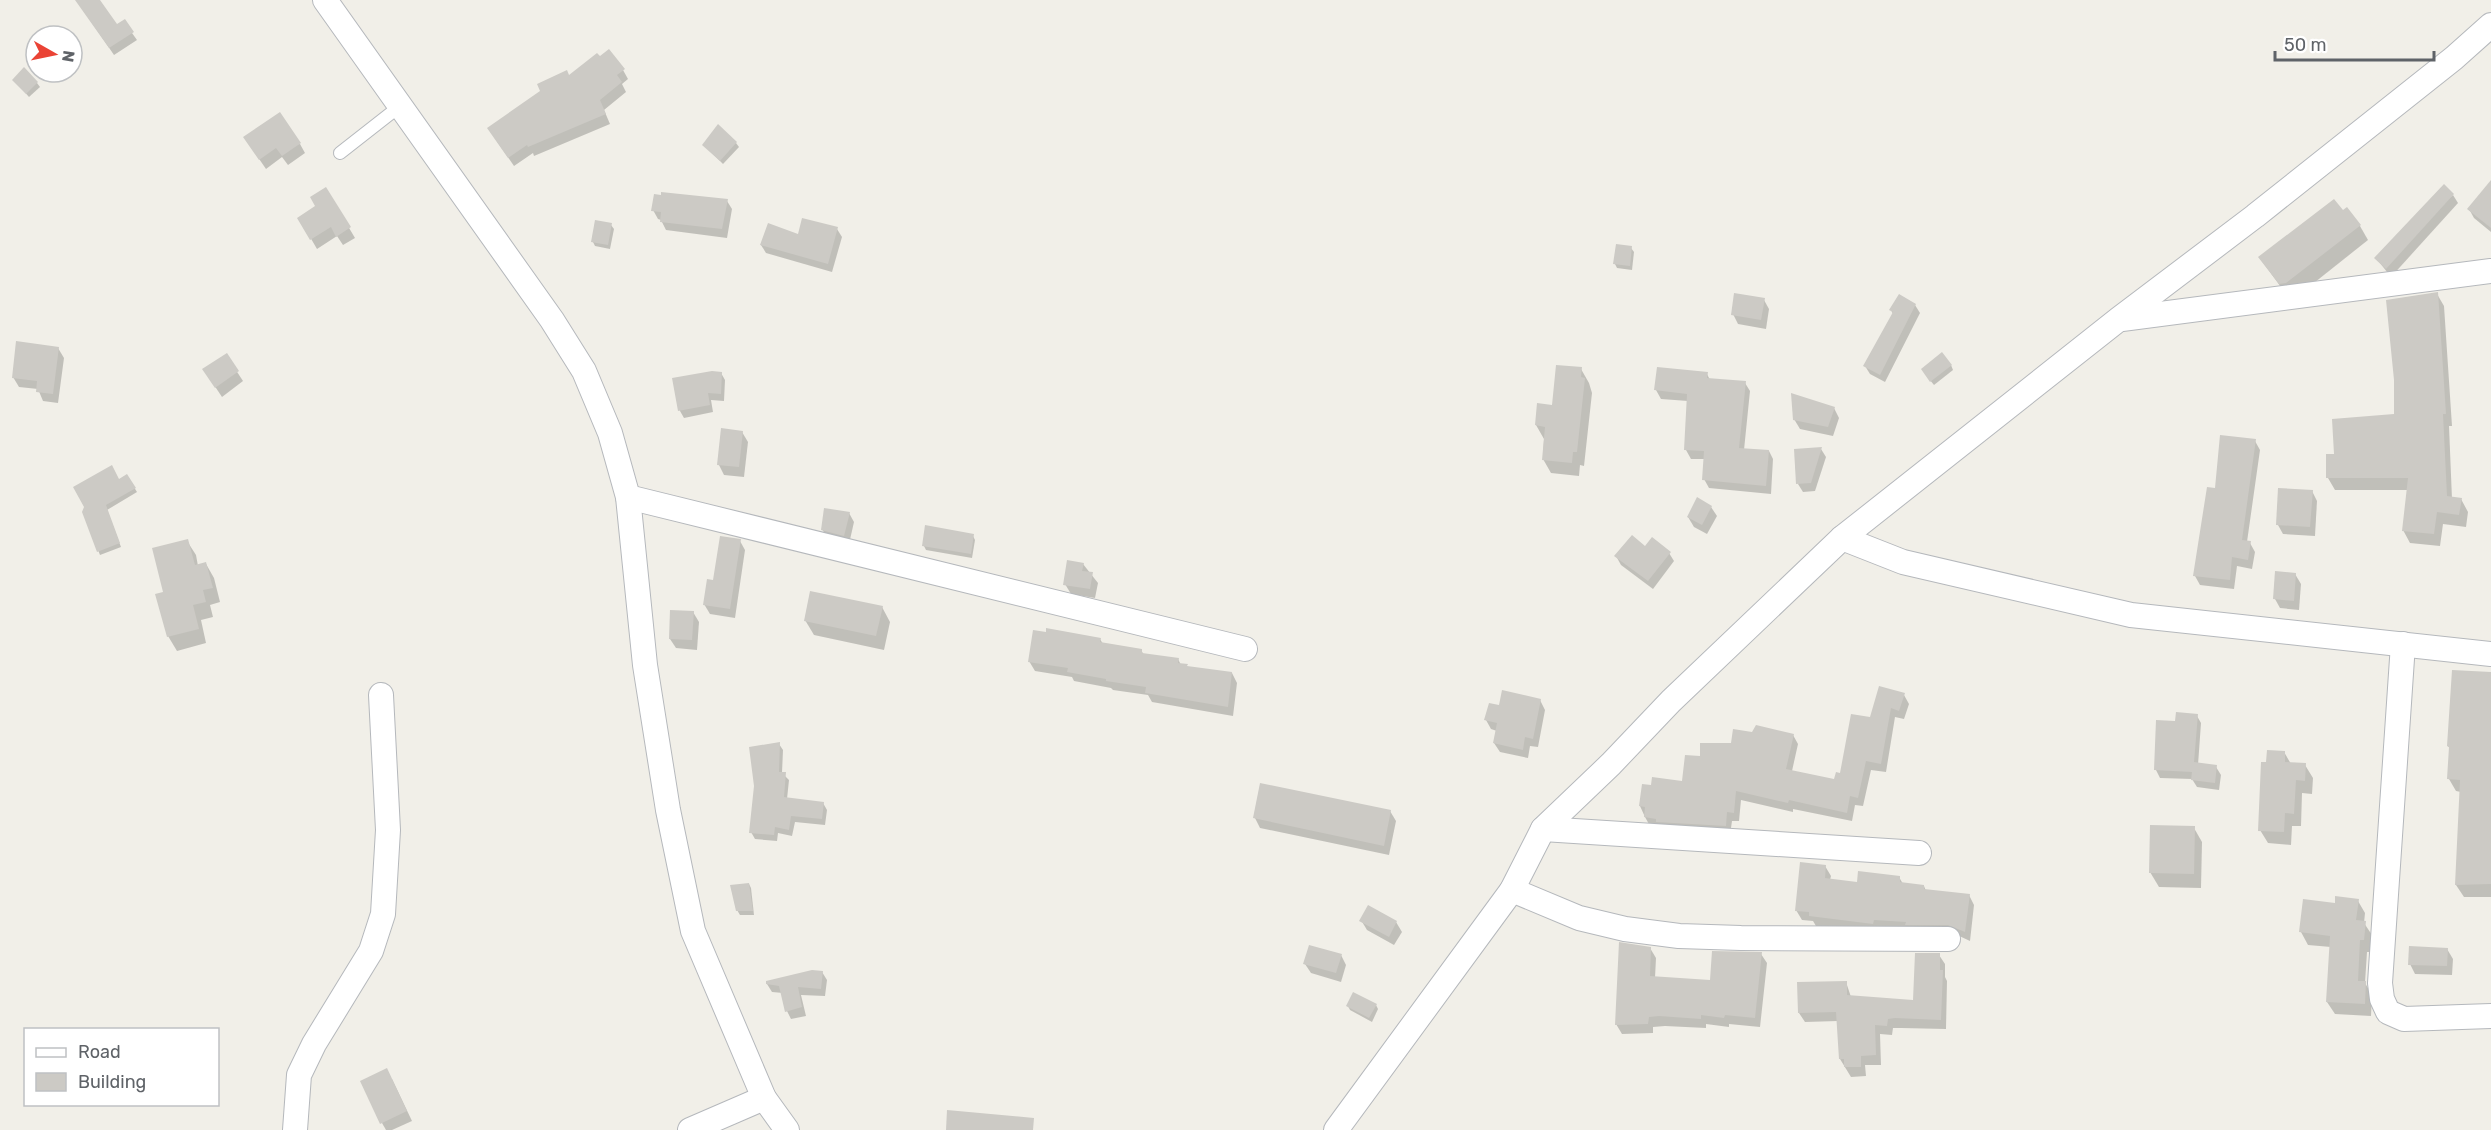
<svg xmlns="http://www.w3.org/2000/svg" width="2491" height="1130" font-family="Rubik,sans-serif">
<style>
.shadow{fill:#0003}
.building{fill:#cccac5}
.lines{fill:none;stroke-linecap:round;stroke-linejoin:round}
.service-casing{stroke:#b5b8bc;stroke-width:14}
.minor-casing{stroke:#b5b8bc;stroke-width:26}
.service{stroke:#fff;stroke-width:12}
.minor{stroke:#fff;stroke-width:24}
</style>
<rect width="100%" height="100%" fill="#f1efe8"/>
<g class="shadow">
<polygon points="91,0 98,0 116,26 132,33 137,40 114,55 86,14"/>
<polygon points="623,70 628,79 622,84 626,92 604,110 610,124 534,156 533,153 514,166 494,137 569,77"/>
<polygon points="14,80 37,83 40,87 29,97"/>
<polygon points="736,143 739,147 723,164 704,145"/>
<polygon points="300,144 305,153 288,165 282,157 266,169 251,147"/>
<polygon points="2491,182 2491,232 2474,218 2469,209"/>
<polygon points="326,189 355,238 343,245 337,236 317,249 299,218 317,207"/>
<polygon points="2453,195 2458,203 2391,277 2376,258"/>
<polygon points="727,201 732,209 727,238 666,230 661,220 658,219 653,210"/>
<polygon points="2342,212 2360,226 2368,240 2295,298 2289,298 2259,257"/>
<polygon points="611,225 614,229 610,249 595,246 593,242"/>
<polygon points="837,229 842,237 832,272 766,253 761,245"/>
<polygon points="1631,248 1634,252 1632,270 1617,268 1615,264"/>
<polygon points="2437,294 2444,306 2452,426 2449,426 2452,499 2461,499 2468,512 2466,527 2443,524 2440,546 2410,543 2403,530 2408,490 2335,490 2328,478 2328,455 2335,455 2395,415"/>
<polygon points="1764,300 1769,309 1766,329 1738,324 1733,314"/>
<polygon points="1915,305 1920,313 1885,382 1870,374 1865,366 1893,314 1891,310"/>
<polygon points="58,348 64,358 58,403 43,401 38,389 19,387 13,377"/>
<polygon points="226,355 243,381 222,397 210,379"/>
<polygon points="1951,365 1953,370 1934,385 1925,374"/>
<polygon points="1581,369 1589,383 1592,393 1584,466 1580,465 1579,476 1551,473 1543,459 1544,439 1536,425"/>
<polygon points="721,373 725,380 724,401 711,400 713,412 684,418 680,411 674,380"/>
<polygon points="1707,374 1710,380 1745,383 1750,391 1744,450 1769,451 1773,459 1771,494 1709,488 1704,479 1705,459 1691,459 1686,450 1688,401 1661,399 1656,390"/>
<polygon points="1834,408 1839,418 1833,436 1800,429 1794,419"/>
<polygon points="742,432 748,442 744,477 724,475 719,465"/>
<polygon points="2255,441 2260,450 2247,542 2250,543 2255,552 2252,569 2237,566 2234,589 2200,585 2195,576"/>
<polygon points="1821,449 1826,457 1815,491 1803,492 1798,484"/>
<polygon points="127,476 137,492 107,510 121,547 100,555 83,512"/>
<polygon points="2312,491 2317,501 2315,536 2283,534 2278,525"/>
<polygon points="1711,507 1717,516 1707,534 1694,527 1688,517"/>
<polygon points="849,513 854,522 849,544 828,539 822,529"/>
<polygon points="973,536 975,540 972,558 926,550 924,546"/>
<polygon points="187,541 196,555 198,566 206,564 214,578 220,602 210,605 213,617 201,620 206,643 177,651 168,636 165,593"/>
<polygon points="740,541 745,550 735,618 710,614 704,604 715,582"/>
<polygon points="1645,548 1669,553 1674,561 1653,589 1621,565 1616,556"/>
<polygon points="1083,564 1098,583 1095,598 1071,594 1065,584"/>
<polygon points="2295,574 2301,584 2299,610 2280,608 2275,599"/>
<polygon points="882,607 890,622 884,650 814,635 805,620"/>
<polygon points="693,612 699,622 697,650 676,648 670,639"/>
<polygon points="1100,639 1103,644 1141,650 1144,655 1178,659 1181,665 1188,668 1232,673 1237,683 1233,716 1152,702 1148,695 1113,690 1111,688 1074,681 1072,677 1035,671 1029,661"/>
<polygon points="2491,675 2491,897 2464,897 2456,885 2461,792 2456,791 2449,779 2451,750 2448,746"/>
<polygon points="1904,695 1909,704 1904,719 1895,717 1886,772 1871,770 1863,806 1855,805 1852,821 1793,809 1793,812 1741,800 1739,821 1732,821 1730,835 1650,826 1645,817 1640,806 1652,786 1684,783 1702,758 1753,734 1793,735 1798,744 1792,771 1835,781 1842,775 1871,719"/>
<polygon points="1540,700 1545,710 1538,747 1530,746 1528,758 1500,752 1494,743 1497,731 1491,729 1486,720 1500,707"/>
<polygon points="2197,716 2201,723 2198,765 2216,767 2221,775 2219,790 2197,787 2192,779 2160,778 2156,770 2176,722"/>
<polygon points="779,744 783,750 782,773 789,780 787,799 823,803 827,810 825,825 795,822 792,836 778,833 777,841 755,839 751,832"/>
<polygon points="2284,752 2291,764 2305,765 2313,778 2312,794 2302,793 2301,826 2292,826 2291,845 2268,843 2260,830 2268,763"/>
<polygon points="1390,811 1396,821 1389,855 1260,828 1255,818"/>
<polygon points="2194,828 2202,842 2201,888 2159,887 2150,872"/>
<polygon points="1825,866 1831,876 1830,880 1859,883 1899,877 1903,884 1924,886 1926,891 1969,895 1974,905 1970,941 1955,934 1878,933 1816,926 1813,921 1802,920 1796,910"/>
<polygon points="749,884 751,888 754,915 740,915 737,910"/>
<polygon points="2358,901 2365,913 2364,923 2372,935 2370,952 2367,952 2365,983 2372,995 2371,1016 2335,1014 2327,1002 2331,947 2308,945 2301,932 2336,904"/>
<polygon points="1361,920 1396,922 1402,932 1394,945 1367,930"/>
<polygon points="1650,948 1656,958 1655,978 1711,982 1761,954 1767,963 1760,1027 1729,1024 1729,1027 1706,1024 1706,1028 1665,1026 1653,1027 1653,1033 1622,1034 1616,1024"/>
<polygon points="2447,949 2453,959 2452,975 2415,974 2410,964"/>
<polygon points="1341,955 1346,965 1341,982 1311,973 1305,964"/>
<polygon points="1939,955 1945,964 1945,977 1947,981 1946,1029 1901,1028 1893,1028 1892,1035 1880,1034 1881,1065 1865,1065 1866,1076 1851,1077 1840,1059 1838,1021 1805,1022 1799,1013 1846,982 1851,997 1914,1001"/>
<polygon points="822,972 827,980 825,996 801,995 806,1016 791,1019 787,1011 783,993 772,992 767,984"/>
<polygon points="1376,1005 1378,1009 1372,1022 1350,1010 1348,1006"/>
<polygon points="392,1079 412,1121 392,1130 386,1130 382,1123"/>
</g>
<g class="building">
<polygon points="75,0 100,0 117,24 125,19 134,32 109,48"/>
<polygon points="609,49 625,69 617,75 622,82 600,100 606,114 528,147 527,145 508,158 487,128 540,91 537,84 567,70 569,75 597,53 600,56"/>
<polygon points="24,67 38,82 26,94 12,80"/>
<polygon points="280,112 301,143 282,156 276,148 259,160 243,137"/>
<polygon points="718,124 737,142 720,161 702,145"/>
<polygon points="2491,180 2491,228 2467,209"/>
<polygon points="2444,184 2454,194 2386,269 2374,258"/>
<polygon points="326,187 351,227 336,237 331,227 310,240 297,218 315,206 310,197"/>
<polygon points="661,192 728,199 722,229 660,222 661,212 651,211 654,194 661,195"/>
<polygon points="2334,199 2343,210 2347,207 2361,225 2286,283 2279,284 2258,257"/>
<polygon points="802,218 838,227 828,264 760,245 768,223 798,234"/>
<polygon points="595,220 612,223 608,245 591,242"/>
<polygon points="1616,244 1632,246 1630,266 1613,264"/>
<polygon points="2438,292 2446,414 2443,414 2447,496 2462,498 2459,515 2437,512 2434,534 2402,531 2408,478 2326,478 2326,454 2334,454 2332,419 2394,414 2394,380 2386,300"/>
<polygon points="1734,293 1765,298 1761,320 1731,315"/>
<polygon points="1899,294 1916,304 1880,375 1863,366 1893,312 1889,310"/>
<polygon points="16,341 59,347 53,394 36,392 37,381 12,378"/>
<polygon points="1942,352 1952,365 1930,382 1921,369"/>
<polygon points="227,353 239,371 215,388 202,369"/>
<polygon points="1556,365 1582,367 1581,377 1585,378 1577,452 1573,452 1572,463 1542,460 1545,427 1535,425 1537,403 1552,405"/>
<polygon points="1657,367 1708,372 1707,378 1746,381 1739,448 1769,450 1766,486 1702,480 1704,451 1684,450 1687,394 1654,390"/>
<polygon points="712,371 722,372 721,394 708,393 710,405 678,411 672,378"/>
<polygon points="1791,393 1835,407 1828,427 1793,420"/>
<polygon points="721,428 743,431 739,467 717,465"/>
<polygon points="2220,435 2256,439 2242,540 2251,541 2248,560 2232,557 2230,580 2193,576 2207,487 2215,488"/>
<polygon points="1822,447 1811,483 1796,484 1794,449"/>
<polygon points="112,465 119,479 127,474 136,488 106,505 120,543 97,552 82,512 84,507 73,487"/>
<polygon points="2278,488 2313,490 2310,527 2276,525"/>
<polygon points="1697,497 1712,506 1702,525 1687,517"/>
<polygon points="824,508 850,512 844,536 821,530"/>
<polygon points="925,525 974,534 971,554 922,546"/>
<polygon points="1632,535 1645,546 1652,537 1671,552 1648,581 1614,556"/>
<polygon points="720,536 741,539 730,609 703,605 707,579 713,580"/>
<polygon points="188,539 195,565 206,562 213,588 203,590 206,602 193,605 199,629 167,637 155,594 163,592 152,548"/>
<polygon points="1067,560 1084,563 1082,571 1093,572 1090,589 1063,585"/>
<polygon points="2275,571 2296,573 2294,601 2273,599"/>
<polygon points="810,591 883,606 876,636 804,621"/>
<polygon points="670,610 694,611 692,640 669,639"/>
<polygon points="1046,628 1101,638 1100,642 1142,649 1142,653 1179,658 1178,663 1188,664 1187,666 1232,672 1228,707 1145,693 1146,687 1106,681 1106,679 1067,672 1068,668 1028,662 1033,630 1046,632"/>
<polygon points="2452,670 2491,672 2491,884 2455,885 2460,780 2447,779 2449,747 2447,746"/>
<polygon points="1879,686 1905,693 1899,711 1891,708 1881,764 1866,761 1858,798 1850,796 1847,813 1789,800 1788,803 1736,791 1734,813 1727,812 1726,826 1656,822 1656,819 1644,817 1645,807 1639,806 1642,784 1651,785 1652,777 1682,781 1685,755 1700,756 1700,743 1731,743 1733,729 1752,732 1756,725 1794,734 1786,769 1834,779 1836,772 1840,773 1851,714 1870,717"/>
<polygon points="1502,690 1541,699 1533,739 1525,737 1523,750 1493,743 1497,723 1484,720 1489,703 1499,705"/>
<polygon points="2176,712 2198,714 2194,762 2217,765 2215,783 2191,780 2192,772 2154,770 2156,720 2175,721"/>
<polygon points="780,742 779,772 786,772 784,797 824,802 822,819 791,816 789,830 775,827 774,835 749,833 754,786 749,747"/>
<polygon points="2267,750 2285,751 2285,762 2306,763 2305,781 2296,780 2294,814 2285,813 2284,832 2258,831 2261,762 2266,762"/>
<polygon points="1260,783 1391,810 1384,846 1253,818"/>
<polygon points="2150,825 2195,826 2194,874 2149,873"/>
<polygon points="1800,862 1826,865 1825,878 1857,882 1858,871 1900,876 1900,882 1924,885 1924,889 1970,894 1965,932 1948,925 1905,925 1906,922 1874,920 1873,924 1809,916 1809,912 1795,911"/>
<polygon points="749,883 753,911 736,911 730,885"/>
<polygon points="2335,896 2359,899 2356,920 2366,921 2364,940 2360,940 2358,981 2366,981 2365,1004 2326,1002 2330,936 2299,932 2303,899 2335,903"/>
<polygon points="1368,905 1397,921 1389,937 1359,921"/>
<polygon points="1619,942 1651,947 1650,976 1710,980 1712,951 1762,952 1755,1018 1725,1015 1724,1018 1701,1015 1701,1019 1659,1016 1649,1017 1648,1024 1615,1025"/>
<polygon points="1309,945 1342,954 1336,973 1303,964"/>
<polygon points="2409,946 2448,948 2447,966 2408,965"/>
<polygon points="1915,953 1940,953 1940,970 1943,970 1941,1020 1895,1018 1888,1019 1887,1026 1875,1025 1876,1055 1861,1056 1861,1067 1844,1067 1844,1059 1839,1059 1836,1012 1798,1013 1797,982 1847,981 1847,995 1913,1000"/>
<polygon points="812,970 823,971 821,989 798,987 802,1007 785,1012 779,986 766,984 766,981"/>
<polygon points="1353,992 1377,1004 1369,1018 1346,1006"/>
<polygon points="387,1068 407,1111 380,1124 360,1081"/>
<polygon points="947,1110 1034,1118 1033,1130 946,1130"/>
</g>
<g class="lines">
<defs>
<polyline id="service" points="340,153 400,106"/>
<g id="minor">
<polyline points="325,0 552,320 584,371 610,433 628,497 645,665 668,810 693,931 764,1098 787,1130"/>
<polyline points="2122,319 2491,271"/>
<polyline points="628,497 1245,649"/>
<polyline points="1842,538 1903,562 2131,615 2491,654"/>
<polyline points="2403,644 2380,983 2382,999 2388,1012 2404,1019 2491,1016"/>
<polyline points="1543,829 1919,853"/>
<polyline points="1512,890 1579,918 1625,929 1679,936 1741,938 1948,939"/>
<polyline points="295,1130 299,1075 314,1044 371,951 383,914 388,830 381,695"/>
<polyline points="690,1130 764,1098"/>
<polyline points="1336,1130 1512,890 1543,829 1611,764 1671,701 1842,538 2119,319 2255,216 2454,58 2491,25"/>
</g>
</defs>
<use href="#service" class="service-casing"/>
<use href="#minor" class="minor-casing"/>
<use href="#service" class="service"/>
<use href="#minor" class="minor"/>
</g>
<rect x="24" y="1028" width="195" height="78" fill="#ffffff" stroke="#bfc1c3" stroke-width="1.5"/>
<rect x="36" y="1048" width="30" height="9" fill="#ffffff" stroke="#bfc1c3" stroke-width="1.5"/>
<text x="78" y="1058" font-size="18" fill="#5f6368">Road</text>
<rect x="36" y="1073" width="30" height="18" fill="#cccac5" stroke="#bfc1c3" stroke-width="1.5"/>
<text x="78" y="1088" font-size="18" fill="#5f6368">Building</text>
<g transform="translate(54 54) rotate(99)"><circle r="28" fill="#ffffff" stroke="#bfc1c3" stroke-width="1.5"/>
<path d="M0-4.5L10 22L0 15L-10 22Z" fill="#ea4335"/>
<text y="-9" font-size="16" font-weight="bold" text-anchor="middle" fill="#5f6368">N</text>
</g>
<path d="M2275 51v9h159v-9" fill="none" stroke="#5f6368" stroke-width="3"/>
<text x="2284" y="51" font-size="18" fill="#5f6368" stroke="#ffffff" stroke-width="4.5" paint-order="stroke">50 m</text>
</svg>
